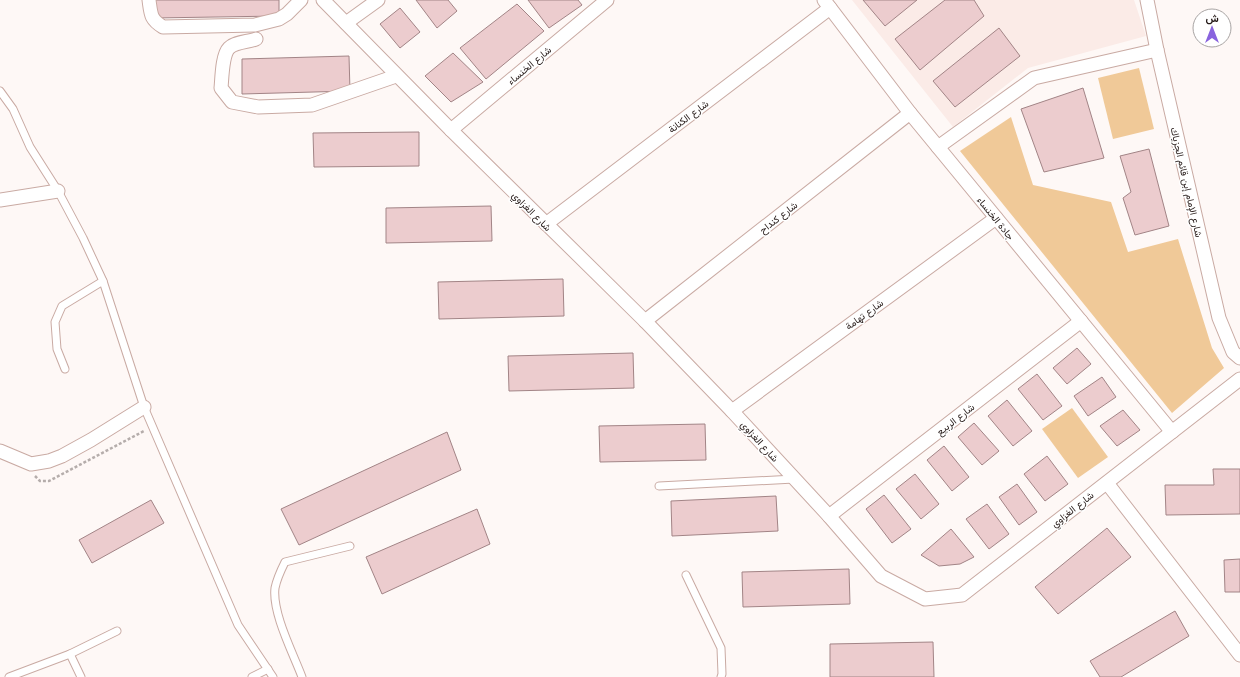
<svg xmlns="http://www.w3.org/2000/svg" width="1240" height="677" font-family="Inter,Vazirmatn,sans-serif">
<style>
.built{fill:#fbebe7}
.green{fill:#f0c998}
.building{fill:#ecccce;stroke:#a28486}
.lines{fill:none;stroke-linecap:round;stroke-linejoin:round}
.service-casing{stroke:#c9aaa3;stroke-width:9}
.minor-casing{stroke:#c9aaa3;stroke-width:15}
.path{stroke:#b5adab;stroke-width:2.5;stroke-dasharray:3 2;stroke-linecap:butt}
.service{stroke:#fff;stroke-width:7}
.minor{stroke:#fff;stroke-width:13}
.labels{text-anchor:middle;stroke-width:3;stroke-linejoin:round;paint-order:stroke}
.street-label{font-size:10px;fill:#261b19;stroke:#fff}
</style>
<rect width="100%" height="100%" fill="#fef8f6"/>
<polygon class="built" points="852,0 1134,0 1146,36 1028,68 953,127"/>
<g class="green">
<polygon points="1139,68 1154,129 1113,139 1098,78"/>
<polygon points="1011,117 1033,185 1111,202 1128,252 1178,239 1212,348 1224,368 1172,413 960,151"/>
<polygon points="1072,408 1108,457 1078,478 1042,429"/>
</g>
<g class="building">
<polygon points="154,0 279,0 279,16 154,18"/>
<polygon points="416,0 448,0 457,11 437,28"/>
<polygon points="528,0 578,0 582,5 549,28"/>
<polygon points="863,0 917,0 885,26"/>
<polygon points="945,0 974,0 984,16 920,70 895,39"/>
<polygon points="517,4 544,31 486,79 460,48"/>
<polygon points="400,8 420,32 400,48 380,24"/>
<polygon points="999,28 1020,56 955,107 933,81"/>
<polygon points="453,53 483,82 451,102 425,76"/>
<polygon points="349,56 350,91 242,94 242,59"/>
<polygon points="1083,88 1104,158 1044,172 1021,109"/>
<polygon points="419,132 419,166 314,167 313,133"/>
<polygon points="1149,149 1169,226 1135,235 1123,198 1131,192 1120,156"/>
<polygon points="491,206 492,241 386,243 386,208"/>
<polygon points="563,279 564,316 439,319 438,282"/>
<polygon points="1077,348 1091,364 1067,384 1053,368"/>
<polygon points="633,353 634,388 509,391 508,356"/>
<polygon points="1037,374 1062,406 1043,420 1018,389"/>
<polygon points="1102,377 1116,397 1088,416 1074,396"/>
<polygon points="1007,400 1032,431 1013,446 988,416"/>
<polygon points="1123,410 1140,430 1117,446 1100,426"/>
<polygon points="974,423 999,451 982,465 958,437"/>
<polygon points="705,424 706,460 600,462 599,426"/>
<polygon points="447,432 461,470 299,545 281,509"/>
<polygon points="944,446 969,477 952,491 927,460"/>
<polygon points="1047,456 1068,484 1045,501 1024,474"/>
<polygon points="1213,469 1240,469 1240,514 1166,515 1165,485 1214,485"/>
<polygon points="915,474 939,504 921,519 896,489"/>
<polygon points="1017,484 1037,512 1019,525 999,497"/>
<polygon points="884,495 911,529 892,543 866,509"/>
<polygon points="776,496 778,531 672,536 671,501"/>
<polygon points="151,500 164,523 92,563 79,540"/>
<polygon points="987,504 1009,534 989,549 966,519"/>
<polygon points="477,509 490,544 382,594 366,557"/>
<polygon points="1107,528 1131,557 1058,614 1035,587"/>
<polygon points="951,529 974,557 960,564 939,566 921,555"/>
<polygon points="1240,559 1240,592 1225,592 1224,560"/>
<polygon points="849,569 850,604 743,607 742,572"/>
<polygon points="1175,611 1189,636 1121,677 1100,677 1090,661"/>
<polygon points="933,642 934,677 830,677 830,644"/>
</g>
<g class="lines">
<defs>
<g id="service">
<polyline points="0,91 13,109 30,147 58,191 83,238 103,281 144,407 238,625 273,677"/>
<polyline points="65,369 57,349 55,322 62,306 103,281"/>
<polyline points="659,486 794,479"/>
<polyline points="686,575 721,648 722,674 721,677"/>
<polyline points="70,654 81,677"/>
<polyline points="9,677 70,654 117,631"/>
<polyline points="252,677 268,669"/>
<path d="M302,677C293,653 272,613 275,588C277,578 281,570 285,562L350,546"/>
</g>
<g id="minor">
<path d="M149,0C151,14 150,19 163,27L255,25L279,19L287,14L301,0"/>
<polyline points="323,0 451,130 645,321 732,411 829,516 881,576 925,599 962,595 1240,379"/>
<polyline points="824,0 910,113 1172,432"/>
<polyline points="1147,0 1157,50 1219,318 1233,352 1240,358"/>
<polyline points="346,23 378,0"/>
<path d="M256,39C248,42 235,42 229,48C222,55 222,79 221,88L232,102L258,107L312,105L396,76"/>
<polyline points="451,130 607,0"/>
<polyline points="938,147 1034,78 1157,50"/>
<polyline points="0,200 58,191"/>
<polyline points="546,224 830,8"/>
<polyline points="645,321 910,113"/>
<polyline points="732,411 996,218"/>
<polyline points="0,451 31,464 49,461 62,456 91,440 144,407"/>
<polyline points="1107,483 1240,655"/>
<polyline points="829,516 1081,321"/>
</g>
</defs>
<use href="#service" class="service-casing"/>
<use href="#minor" class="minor-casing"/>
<polyline class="path" points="35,476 40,481 49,481 144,431"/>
<use href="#service" class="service"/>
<use href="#minor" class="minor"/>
</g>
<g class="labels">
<g class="street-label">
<text transform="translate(529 65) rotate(-40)" y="4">شارع الخنساء</text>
<text transform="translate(688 116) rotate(-37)" y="4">شارع الكنانة</text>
<text transform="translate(1187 182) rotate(77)" y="4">شارع الإمام إبن قائم الجزياك</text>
<text transform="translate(532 211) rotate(45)" y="4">شارع الغزاوي</text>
<text transform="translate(778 217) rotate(-38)" y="4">شارع كنداح</text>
<text transform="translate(996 218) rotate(51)" y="4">جادة الخنساء</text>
<text transform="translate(864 314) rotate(-36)" y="4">شارع تهامة</text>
<text transform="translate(955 419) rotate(-38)" y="4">شارع الربيع</text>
<text transform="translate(760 441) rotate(48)" y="4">شارع الغزاوي</text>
<text transform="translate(1072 509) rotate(-38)" y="4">شارع الغزاوي</text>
</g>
</g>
<g transform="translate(1212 28)"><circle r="19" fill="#ffffff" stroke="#a8a4a3"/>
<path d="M0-3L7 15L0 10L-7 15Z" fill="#8963de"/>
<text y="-6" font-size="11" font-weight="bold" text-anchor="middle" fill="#261b19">ش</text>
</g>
</svg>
